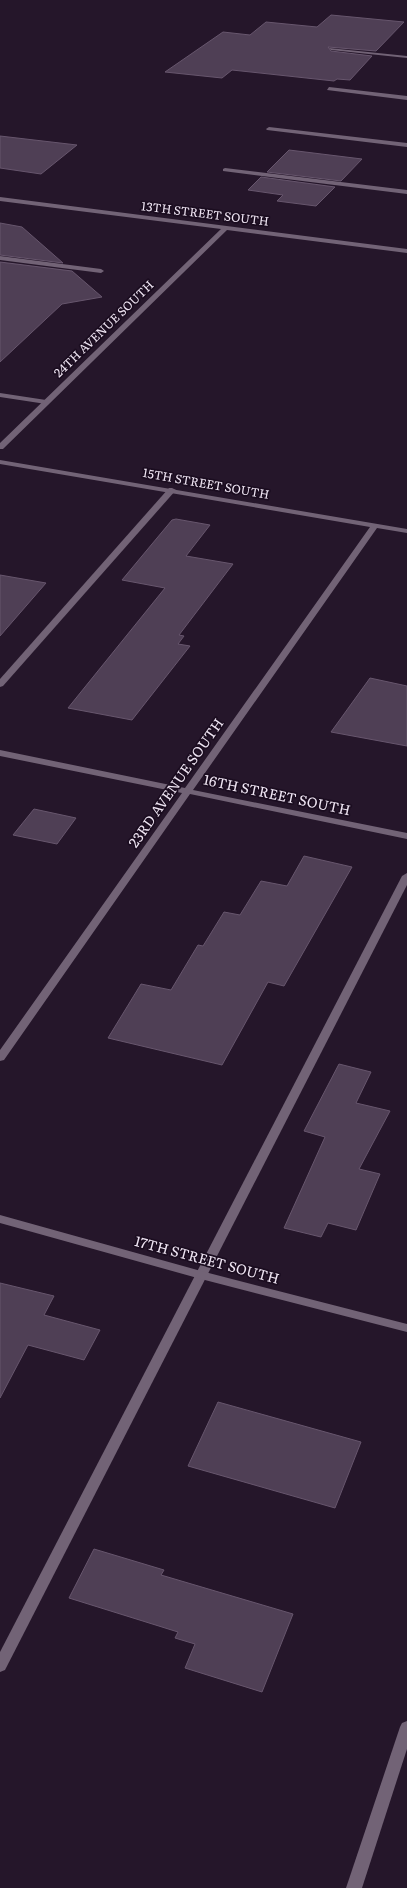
<svg xmlns="http://www.w3.org/2000/svg" width="407" height="1888" font-family="Literata,serif">
<style>
.building{fill:#4f3f55;stroke:#67566d}
.lines{fill:none;stroke-linecap:round;stroke-linejoin:round}
.service{fill:#726376;fill-rule:evenodd}
.minor{fill:#726376;fill-rule:evenodd}
.tertiary{fill:#726376;fill-rule:evenodd}
.labels{text-anchor:middle;stroke-width:3.5;stroke-linejoin:round;paint-order:stroke}
.far-street-label{font-size:12px;fill:#efe5f3;stroke:#1b0d20}
.street-label{font-size:14px;fill:#efe5f3;stroke:#1b0d20}
</style>
<rect width="100%" height="100%" fill="#25162a"/>
<g class="building">
<polygon points="331,15 404,22 376,51 328,47 331,51 372,56 350,80 337,79 334,81 232,70 222,78 165,72 223,32 250,35 266,22 317,27"/>
<polygon points="0,136 77,145 41,174 0,168"/>
<polygon points="289,150 362,159 341,181 267,172"/>
<polygon points="261,177 335,187 316,206 277,201 283,195 248,190"/>
<polygon points="0,223 22,227 63,263 0,255"/>
<polygon points="0,262 72,271 102,297 62,304 0,362"/>
<polygon points="176,519 210,525 186,556 233,564 179,635 184,636 178,644 190,646 132,720 68,708 165,588 122,580 172,520"/>
<polygon points="0,575 46,583 0,636"/>
<polygon points="370,678 407,686 407,746 331,732"/>
<polygon points="34,809 76,818 57,844 13,835"/>
<polygon points="304,856 352,867 284,986 268,982 222,1065 108,1038 141,984 171,990 198,945 203,946 224,912 240,915 261,881 287,886"/>
<polygon points="339,1064 371,1072 356,1103 390,1111 359,1169 380,1174 356,1230 328,1223 321,1237 284,1228 325,1137 304,1131"/>
<polygon points="0,1283 54,1296 44,1315 100,1330 84,1360 28,1345 0,1398"/>
<polygon points="218,1402 361,1442 335,1508 188,1466"/>
<polygon points="94,1549 164,1570 161,1575 293,1614 262,1692 185,1668 195,1644 175,1638 178,1632 69,1598"/>
</g>
<g class="lines">
<g class="service">
<polygon points="329,87 407,96 407,100 327,90"/>
<polygon points="225,168 407,190 407,194 223,171 223,169"/>
<polygon points="169,488 172,488 176,490 3,686 0,687 0,679"/>
<polygon points="407,873 407,885 5,1670 0,1672 0,1652 402,876"/>
</g>
<g class="minor">
<polygon points="329,48 407,56 407,58 331,50"/>
<polygon points="269,127 407,143 407,147 267,130 266,129"/>
<polygon points="0,256 101,269 104,271 101,273 0,260"/>
<polygon points="0,393 46,400 49,402 46,404 0,397"/>
<polygon points="0,460 407,529 407,533 377,528 193,790 407,833 407,839 190,794 4,1060 0,1061 0,1050 182,793 0,756 0,750 185,788 370,527 0,464"/>
<polygon points="0,1215 201,1271 407,1324 407,1332 201,1279 0,1223"/>
<polygon points="407,1721 407,1749 362,1888 346,1888 400,1727 402,1723"/>
</g>
<polygon class="tertiary" points="0,197 407,249 407,253 227,230 3,449 0,449 0,443 221,229 0,201"/>
</g>
<g class="labels">
<g class="far-street-label">
<text transform="translate(205 214) rotate(7)" y="4">13TH STREET SOUTH</text>
<text transform="translate(104 329) rotate(-44)" y="4">24TH AVENUE SOUTH</text>
<text transform="translate(206 484) rotate(10)" y="4">15TH STREET SOUTH</text>
</g>
<g class="street-label">
<text transform="translate(176 783) rotate(-55)" y="5">23RD AVENUE SOUTH</text>
<text transform="translate(277 795) rotate(12)" y="5">16TH STREET SOUTH</text>
<text transform="translate(207 1260) rotate(15)" y="5">17TH STREET SOUTH</text>
</g>
</g>
</svg>
